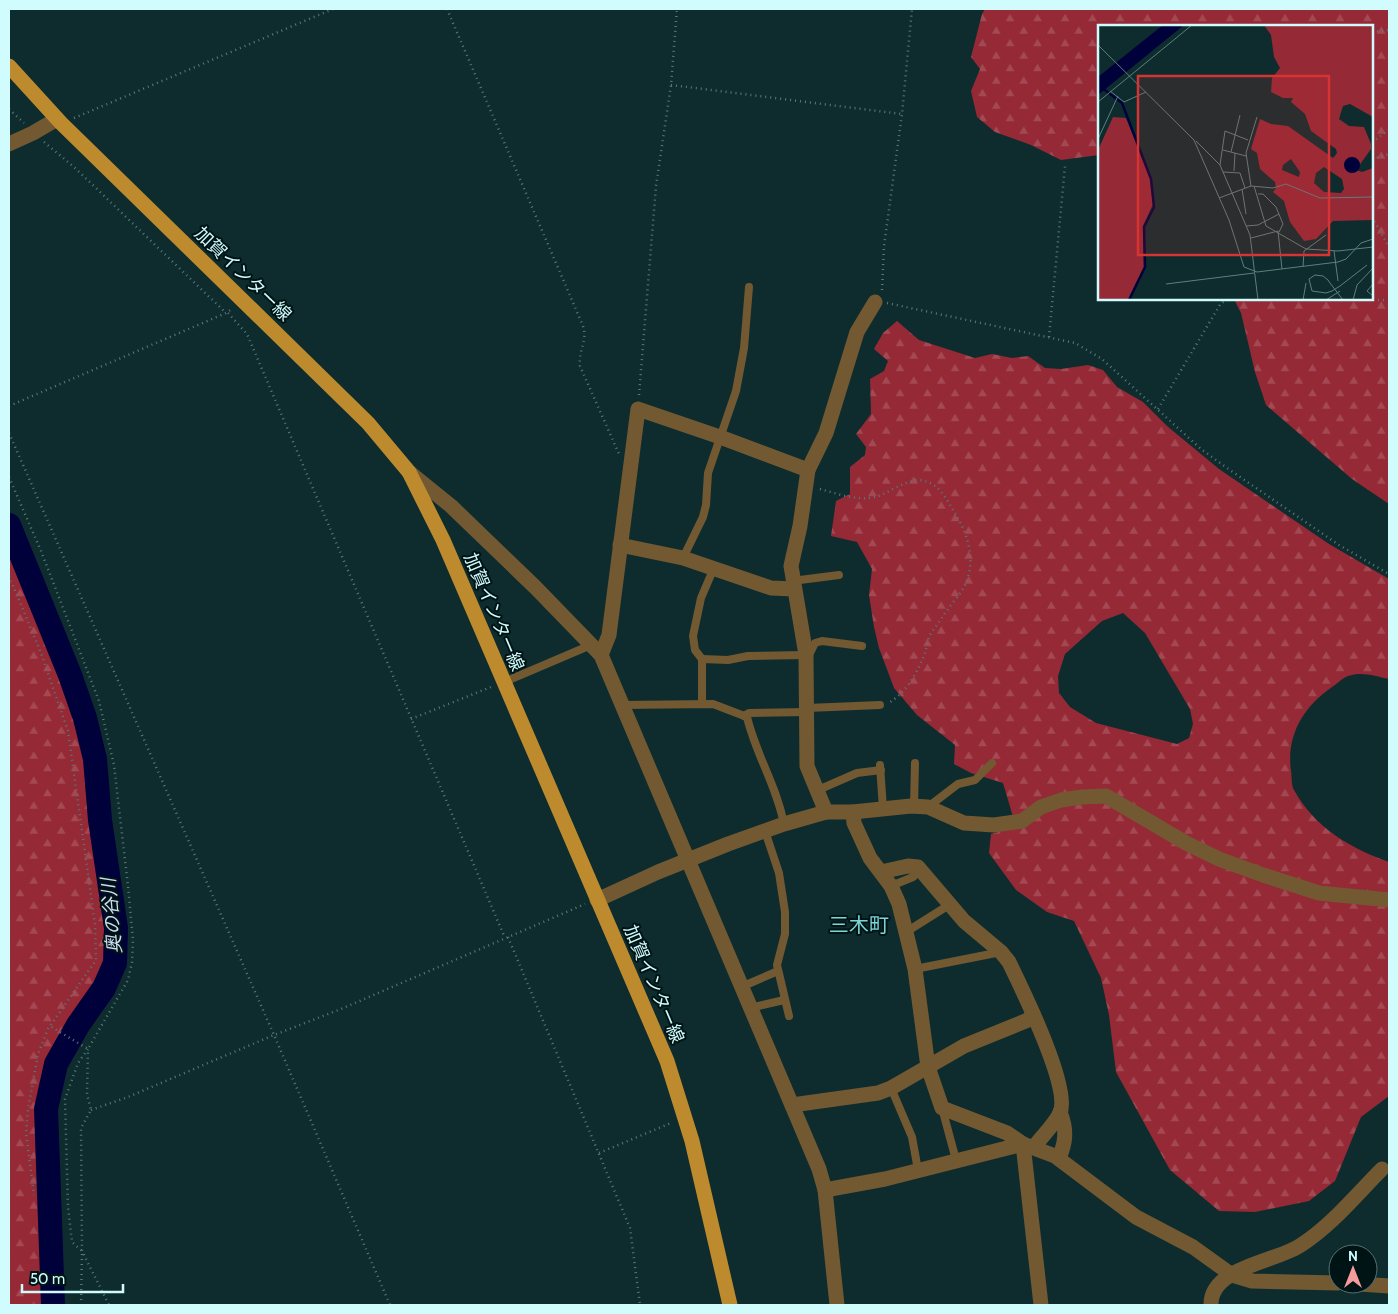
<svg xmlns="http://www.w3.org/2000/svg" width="1398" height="1314" font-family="Cabin,'Noto Sans JP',sans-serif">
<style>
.forest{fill:url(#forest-firs);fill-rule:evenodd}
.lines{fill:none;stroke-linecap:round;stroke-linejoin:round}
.river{stroke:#00003b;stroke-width:24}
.path{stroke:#587a7b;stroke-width:2.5;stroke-dasharray:1 4;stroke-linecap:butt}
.lane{stroke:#725932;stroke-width:8}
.street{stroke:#725932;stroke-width:15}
.primary{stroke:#bd8b2e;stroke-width:15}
.labels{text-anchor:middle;stroke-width:4;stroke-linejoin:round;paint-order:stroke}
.street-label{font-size:18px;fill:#d1fcfd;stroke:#001415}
.water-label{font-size:19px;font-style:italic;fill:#ceddf3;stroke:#001415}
.quarter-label{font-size:20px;fill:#7ad6d9;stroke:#001415}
.inset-river{fill:none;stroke:#00003b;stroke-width:2.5}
.inset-road{fill:none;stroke:#5c7f80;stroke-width:1}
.view{fill:#d63333;fill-opacity:0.15;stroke:#d63333;stroke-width:2.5}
.inset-edge{fill:none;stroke:#d1fcfd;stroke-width:2.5}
</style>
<defs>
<pattern id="forest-firs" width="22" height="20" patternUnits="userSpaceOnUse" patternTransform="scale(1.25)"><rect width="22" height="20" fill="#952935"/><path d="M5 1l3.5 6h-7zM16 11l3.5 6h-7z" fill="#a34953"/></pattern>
</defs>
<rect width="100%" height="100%" fill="#0e2c2d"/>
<g class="forest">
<polygon points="985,9 1389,9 1389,504 1352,479 1266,405 1255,372 1241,313 1234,299 1372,299 1372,26 1099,26 1099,155 1061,160 1031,145 995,132 977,117 971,91 980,69 971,57 982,14"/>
<path d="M897,321L919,340L975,358L992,354L1012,358L1028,356L1045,368L1061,369L1088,365L1103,370L1117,387L1143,402L1167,426L1219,469L1329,544L1389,579V679C1376,676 1361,671 1348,676C1342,678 1337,684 1332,687C1303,707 1286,736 1291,771C1292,777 1291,785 1294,790C1315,828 1350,848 1389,862V1096L1361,1117L1335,1181L1309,1201L1255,1212L1219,1211L1170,1170L1116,1072L1109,1015L1101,978L1074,921L1047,912L1016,890L989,853L991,834L1016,827L1003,783L971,773L954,764L955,745L917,715L894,688L879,648L874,627L869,595L872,569L857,542L831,536L836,501L850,494V467L865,455L866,447L856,434L871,414L870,379L884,371L888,361L874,349L883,333ZM1123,613L1145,633L1190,709L1193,724L1189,738L1177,744L1096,723L1070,707L1059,693L1058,676L1065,654L1102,621Z"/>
<polygon points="9,548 61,676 86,746 96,853 107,941 104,965 82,1005 51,1050 36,1104 41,1164 46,1305 9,1305"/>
</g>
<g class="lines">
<polyline class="river" points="9,525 70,675 85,718 95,759 100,820 116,928 115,963 104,988 78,1025 56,1064 46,1109 53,1305"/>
<g class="path">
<path d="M447,9L583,326C588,341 578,350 580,366L619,454"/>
<polyline points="1372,32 1389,30"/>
<polyline points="671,85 902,114"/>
<polyline points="9,109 24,123"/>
<polyline points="74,118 333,9"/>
<polyline points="44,142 74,167 226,313"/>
<polyline points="1372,142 1389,130"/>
<polyline points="1372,159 1389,154"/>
<polyline points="1372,217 1389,247"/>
<polyline points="882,290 884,246 902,114 912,9"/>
<polyline points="1288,299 1389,300"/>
<polyline points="887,303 1075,343 1102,359 1201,449 1227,468 1339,545 1389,574"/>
<polyline points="228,313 247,334 505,938"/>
<polyline points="1049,337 1065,166"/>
<polyline points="639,395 656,186 671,85 677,9"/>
<polyline points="9,406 226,313 232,309"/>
<polyline points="1158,409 1221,303 1230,299"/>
<polyline points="9,433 274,1035 390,1305"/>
<polyline points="9,477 41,551 99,701 114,765 128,886 133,940 132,962 128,980 88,1049 50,1026"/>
<path d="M820,489C838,494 857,501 875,497C890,493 910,476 925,481C939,485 946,498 953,510C968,533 978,563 963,589C957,598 949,607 943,616C939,623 933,629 930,635C927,641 927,648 925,653C918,671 907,692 890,702"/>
<polyline points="9,576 41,653 68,731 95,924 96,960 48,1029 38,1054 28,1109 26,1133 34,1195"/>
<polyline points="411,719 491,687"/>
<polyline points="508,937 630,1228 640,1305"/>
<polyline points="91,1110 128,1097 274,1035 341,1009 585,904"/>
<polyline points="599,1153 671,1123"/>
<polyline points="81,1305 82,1251 72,1242 68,1207 65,1099 78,1063 88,1049 87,1094 91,1110 81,1128 82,1251 109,1305"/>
</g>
<g class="lane">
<polyline points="683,558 703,517 706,505 708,473 736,391 744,348 749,287"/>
<polyline points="792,581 839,575"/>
<polyline points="808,657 815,643 822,641 862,646"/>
<polyline points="702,659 728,660 748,656 806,655"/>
<polyline points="504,682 591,645"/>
<polyline points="702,703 702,659 695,650 693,636 701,598 713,570"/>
<path d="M621,705L713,704L747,717C756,755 776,784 784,824"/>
<polyline points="807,708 880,705"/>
<polyline points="744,716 749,713 807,712"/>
<polyline points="880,765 883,809"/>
<polyline points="818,790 857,773 881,770"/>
<polyline points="914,807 915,763"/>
<polyline points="928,807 958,784 975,780 992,763"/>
<polyline points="765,831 779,873 785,912 785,934 777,965 789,1016"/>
<polyline points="891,886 913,877 921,870"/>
<polyline points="906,932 949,905"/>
<polyline points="915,969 1001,952"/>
<polyline points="741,987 778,971"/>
<polyline points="750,1008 784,1000"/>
<polyline points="891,1088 912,1137 918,1170"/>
<polyline points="942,1108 956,1160"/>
</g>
<g class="street">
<polyline points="9,144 33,133 57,119"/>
<polyline points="409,472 451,506 536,588 601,655 819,1169 825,1190 837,1305"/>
<polyline points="620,545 683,558 771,588 794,589"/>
<polyline points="601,655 609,635 638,409 720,437 808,470"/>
<polyline points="826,812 807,766 806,655 791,566 800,526 808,470 826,433 857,332 875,302"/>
<polyline points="853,812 854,823 870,858 891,886 899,904 915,969 928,1067 942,1108 1007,1133 1023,1144 1055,1156 1136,1217 1193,1247 1232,1275 1252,1281 1338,1283"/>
<path d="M881,872L908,866L918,867L964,921L1001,952L1009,962C1022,989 1071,1088 1060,1113C1054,1125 1042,1136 1034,1147"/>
<polyline points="597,900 658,872 728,844 784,824 826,812 853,812 911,806 928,807 964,823 994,825 1022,821 1041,807 1061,800 1082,797 1106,796 1186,843 1219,859 1263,875 1319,893 1389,900"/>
<polyline points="792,1105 878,1093 891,1088 964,1046 1028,1020 1033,1014"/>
<polyline points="1023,1144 1041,1305"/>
<path d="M1059,1158C1066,1142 1067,1129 1060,1112"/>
<polyline points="825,1190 885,1179 1023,1144"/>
<polyline points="1359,1284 1389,1286"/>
<path d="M1211,1305C1210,1267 1277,1262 1301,1245C1332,1225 1356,1195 1382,1169"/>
</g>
<polyline class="primary" points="9,66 61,123 368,423 409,472 443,540 667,1061 692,1141 730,1305"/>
</g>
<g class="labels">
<g class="street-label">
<text transform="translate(243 274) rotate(44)" y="6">加賀インター線</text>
<text transform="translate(494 612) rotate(67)" y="6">加賀インター線</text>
<text transform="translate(654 984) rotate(67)" y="6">加賀インター線</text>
</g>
<g class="water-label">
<text transform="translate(111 916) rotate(-95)" y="7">奥の谷川</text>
</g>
<g class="quarter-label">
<text x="859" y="932">三木町</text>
</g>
</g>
<g transform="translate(1098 25)">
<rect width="275" height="275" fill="#0e2c2d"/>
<path d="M166,0H275V92L252,79L245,81L241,94L251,101L266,102L273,119V124L258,145L264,147L275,143V195L235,196L218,214L206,216L192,197L186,176L175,167L178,163L177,157L162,144L159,128L153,124L162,94L173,99L190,101L235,133L239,128L238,124L213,106L207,89L193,77L195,73H185L173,67L174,53L182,43L176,32L173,10ZM193,134L202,147L201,152L184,145L185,140ZM226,142L244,154L246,164L243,168L226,167L216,158L218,148ZM15,92L28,93L52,152L55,179L45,201L46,242L30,275H0V125Z" fill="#952935" fill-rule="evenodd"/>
<path d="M65,0H86L0,70V52ZM246 140a8 8 0 1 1 16 0a8 8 0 1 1-16 0Z" fill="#00003b"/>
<path class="inset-river" d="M3,62L24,78L53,154L56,182L46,202L47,242L31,275"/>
<path class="inset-road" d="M0,20L96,115L131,195L146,242L159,247L240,237L248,234L263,218L275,214M12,66L26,77L48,67M0,77L94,0M0,114L20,71M98,116L122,140L152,210L160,275M125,125L148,131M133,127L142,90M122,140L127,106L150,115M136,146L137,128M125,147L142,148L147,163M153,161L148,128L159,92M156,161L168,201L208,224L240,226L275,222M144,164L148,189M160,169H165L178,182L185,199L181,207M121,173L153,161L175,163L188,159L222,173L275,172M148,201L160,200L181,189M180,206L184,244M153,213L180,206M236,226L240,256M205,242L206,226L228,210M68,259L156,248M275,259L269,266L275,271M205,275L208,258M228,275L242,266M245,275L232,258L230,255L225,251L217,250L211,254L214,266L228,268L234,266L242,261L269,240M255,275L259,260L275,243"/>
<path class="view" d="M40,51H231V230H40Z"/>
<rect width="275" height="275" class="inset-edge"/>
</g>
<rect width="1398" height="1314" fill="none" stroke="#d1fcfd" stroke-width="20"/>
<g transform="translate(1353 1269)"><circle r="24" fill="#001415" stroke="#547172"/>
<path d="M0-4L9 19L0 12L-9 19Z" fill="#f59b9c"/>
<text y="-8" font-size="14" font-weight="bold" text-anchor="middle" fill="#d1fcfd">N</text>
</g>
<path d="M22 1284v8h101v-8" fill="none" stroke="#d1fcfd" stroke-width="2.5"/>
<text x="30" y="1284" font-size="15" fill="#d1fcfd" stroke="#001415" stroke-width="4" paint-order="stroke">50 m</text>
</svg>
